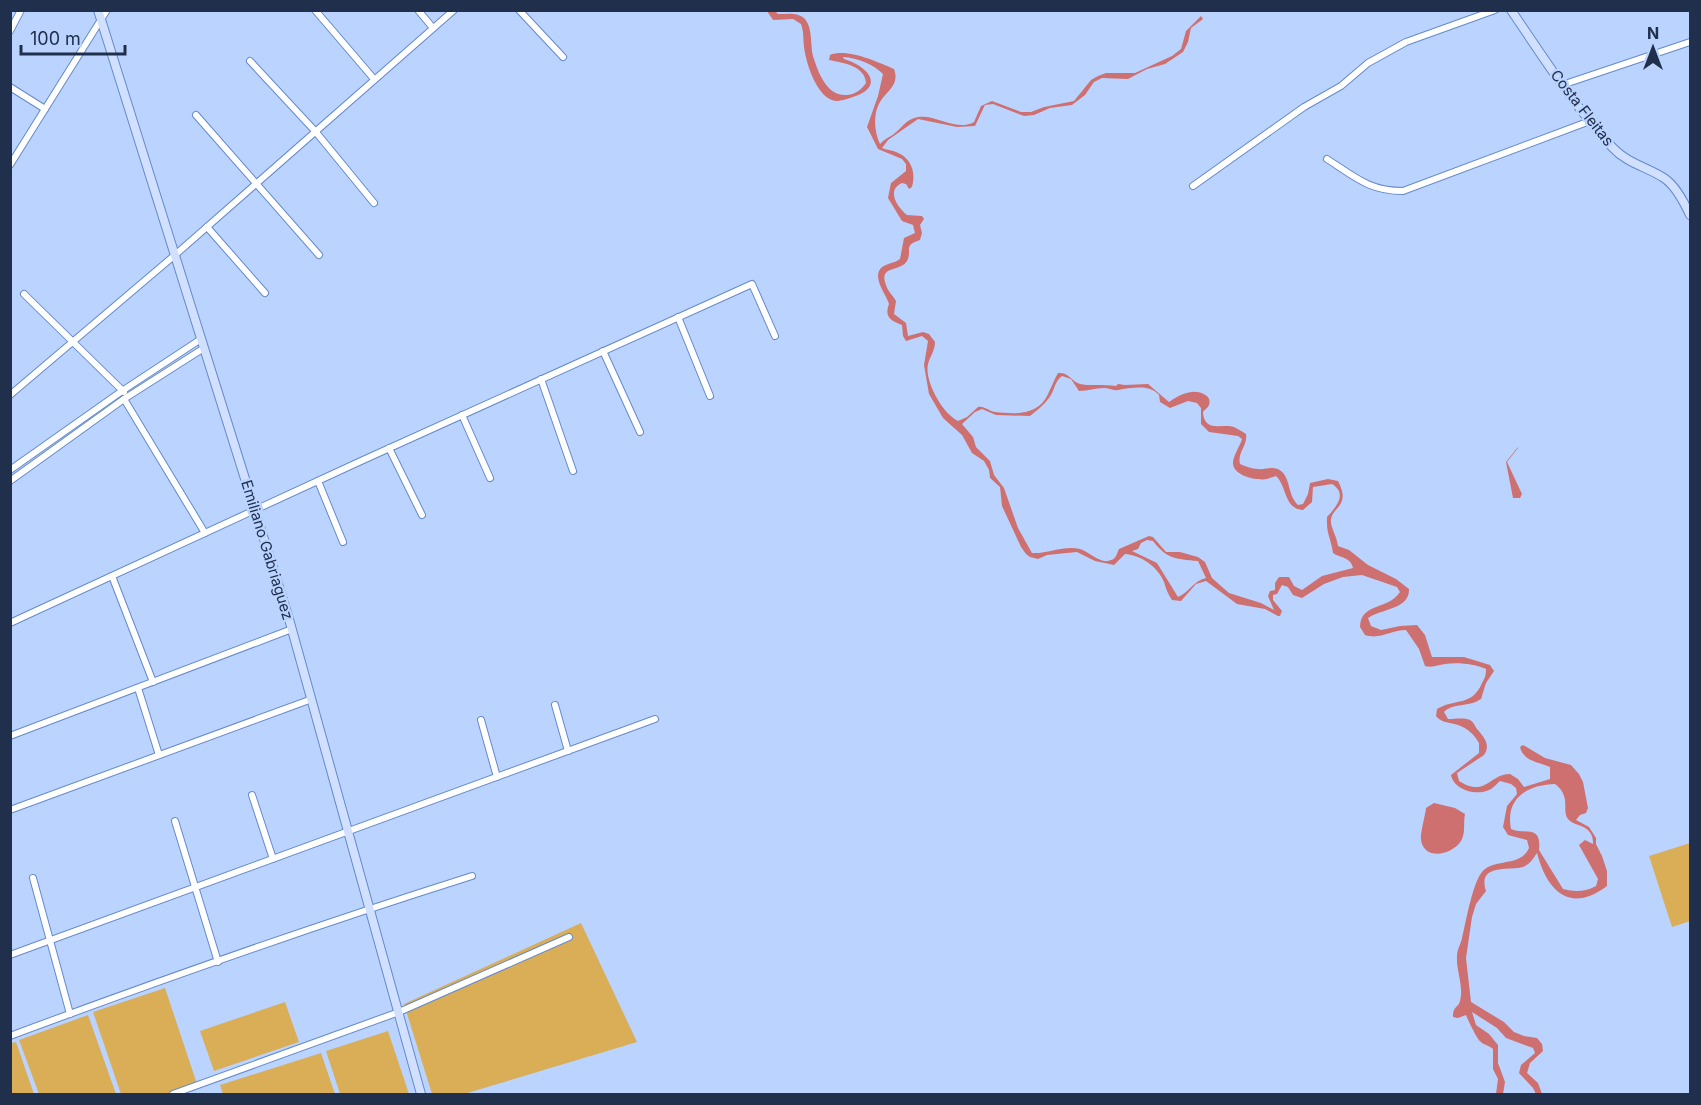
<svg xmlns="http://www.w3.org/2000/svg" width="1701" height="1105" font-family="Inter,sans-serif">
<style>
.green{fill:#daad57}
.water{fill:#ce706f;fill-rule:evenodd}
.lines{fill:none;stroke-linecap:round;stroke-linejoin:round}
.street-casing{stroke:#6489cc;stroke-width:8}
.secondary-casing{stroke:#6489cc;stroke-width:10}
.street{stroke:#fff;stroke-width:6}
.secondary{stroke:#d0e0fe;stroke-width:8}
.labels{text-anchor:middle;stroke-width:5;stroke-linejoin:round;paint-order:stroke}
.street-label{font-size:15px;fill:#202f4b;stroke:#bbd4ff}
</style>
<rect width="100%" height="100%" fill="#bbd4ff"/>
<g class="green">
<polygon points="1690,843 1690,921 1672,927 1649,856"/>
<polygon points="581,923 637,1042 464,1094 432,1094 404,1004"/>
<polygon points="165,988 198,1087 176,1094 121,1094 93,1012"/>
<polygon points="285,1002 299,1042 214,1071 200,1031"/>
<polygon points="88,1015 116,1094 39,1094 19,1040"/>
<polygon points="388,1031 409,1094 340,1094 326,1051"/>
<polygon points="16,1042 34,1094 11,1094 11,1043"/>
<polygon points="321,1053 335,1094 223,1094 220,1085"/>
</g>
<g class="water">
<path d="M767,11H775L778,14C788,14 798,12 805,19C813,29 810,44 813,56C818,72 827,97 847,95C856,94 861,90 866,83C865,66 844,63 829,60L830,55C848,48 877,62 894,69C900,85 887,90 880,102C873,113 874,132 880,144C884,140 887,138 891,136C901,130 905,119 918,117C936,114 957,132 974,122L981,106L992,101L1021,112H1031L1044,107L1074,101L1091,80L1098,76L1106,73H1135L1172,56L1181,49L1186,31L1201,16L1203,19L1191,28L1188,42L1183,52L1165,64L1147,69L1128,79L1102,78L1094,82L1085,95L1072,105L1050,108L1034,115L1024,116L993,104L985,105L975,126L957,127L918,119L888,140L882,148C887,150 891,150 896,152C912,158 916,173 912,187L909,189L906,184L902,183C886,190 897,207 907,215L922,216L924,219L920,225L922,233L920,240C902,246 913,249 907,261C901,272 878,265 886,285C888,292 893,295 896,301L894,314L906,323L908,336L923,332L929,334L935,342C935,351 930,356 928,364C924,381 943,414 958,421L967,417L978,407C985,406 988,411 995,412C1015,414 1038,416 1048,394C1052,386 1054,380 1058,373C1069,372 1071,381 1080,384C1087,386 1105,384 1116,386L1118,384L1125,385L1148,384L1169,402C1176,397 1183,393 1192,392C1198,391 1213,395 1209,405C1208,408 1205,409 1203,412C1204,429 1216,426 1228,426C1235,426 1241,431 1246,434C1248,445 1237,453 1240,464C1245,466 1252,469 1258,469C1266,470 1274,465 1281,471C1291,479 1287,494 1298,505L1303,504L1308,494L1310,483L1328,479L1338,481C1352,507 1330,507 1331,522C1331,528 1337,537 1338,546L1349,550L1368,565L1396,579L1409,589C1410,609 1381,609 1368,618L1371,626L1381,630L1400,626L1417,625L1425,635L1432,657H1464L1490,665L1494,671L1486,683L1481,699C1470,707 1452,703 1444,712L1448,719C1454,719 1462,718 1467,719C1474,721 1474,725 1477,729C1484,737 1491,745 1484,755L1457,773L1459,781C1486,798 1489,774 1510,774L1518,779L1524,787L1550,779V767C1539,762 1523,761 1520,747L1523,745L1545,758L1571,765L1579,774L1583,782L1588,808L1586,813L1580,815L1576,820L1589,827L1596,838V844L1602,856L1607,871V886C1570,914 1547,891 1537,853C1533,859 1530,864 1523,867C1509,871 1477,863 1486,891L1476,904L1472,917L1466,958L1471,1002L1504,1022L1514,1032L1524,1036L1537,1038L1542,1044L1543,1051L1530,1063L1527,1073L1538,1083L1542,1094H1536L1533,1088L1519,1073L1521,1065L1535,1053L1533,1048L1506,1038L1497,1028L1472,1012L1476,1025L1489,1034L1498,1045V1063L1505,1082L1503,1094H1496L1498,1079L1493,1069V1049C1489,1045 1483,1045 1480,1041C1477,1039 1467,1018 1466,1015L1458,1018L1453,1017C1453,1006 1458,1008 1460,1001C1464,986 1456,971 1457,956C1457,949 1461,944 1462,938C1466,923 1473,877 1485,869C1498,859 1521,866 1529,848L1527,840L1508,835L1503,827L1507,806L1517,794L1516,788L1511,784L1500,781C1496,784 1494,788 1489,790C1476,796 1454,790 1451,775L1479,753V743C1464,717 1445,728 1436,716L1437,709C1455,698 1472,707 1482,683C1485,678 1486,675 1486,669C1475,664 1458,662 1445,664C1438,665 1433,668 1425,666L1419,649L1406,630C1391,630 1380,640 1365,635L1360,627C1361,602 1387,611 1400,592L1397,587L1362,575L1343,577L1324,584L1302,598L1293,595L1288,587L1282,585L1277,594L1273,595V600L1282,611L1280,616H1278L1265,609L1237,604L1206,581L1196,584L1181,601L1172,600C1168,594 1166,589 1164,582C1158,567 1141,555 1125,554L1114,565L1095,561L1077,552L1047,555L1038,559L1030,557L1026,554L1021,547L1002,506L1000,487L990,478L989,470L984,461L972,453L962,435L943,418L929,394L924,365L928,341L922,336L906,341L903,336L902,325C891,321 884,317 889,304C886,294 871,277 882,267C888,263 895,263 900,259L904,238L915,233L913,225L902,221L888,198L891,183L906,171V164L902,159L878,149L867,127L878,96L883,74C873,64 858,58 843,57L844,59C870,67 886,88 850,98C847,99 840,101 836,101C817,99 806,63 804,47C803,38 804,32 801,24L793,19L773,20ZM1062,376L1071,379L1079,391C1088,391 1095,388 1104,388C1109,388 1113,391 1118,390C1132,388 1149,384 1159,395L1160,402L1170,408L1188,401L1197,403L1201,408V424L1209,432L1238,436L1242,439C1240,446 1233,456 1233,463C1233,476 1257,481 1267,479C1270,478 1273,477 1276,476C1287,486 1284,509 1303,510L1312,502L1313,487L1332,484C1348,494 1336,507 1327,517C1326,534 1331,538 1333,553C1340,558 1351,557 1353,568L1322,576L1302,590L1294,586L1289,577H1279L1275,583V590L1270,591L1268,596L1274,610L1261,603L1229,593L1212,578L1205,562L1198,557L1180,552H1166L1153,537L1149,536L1119,549C1117,553 1116,559 1111,560C1101,565 1090,552 1080,549C1064,545 1048,554 1032,553L1018,528L1004,488L994,475L990,461L976,447L973,437L962,424L975,412L982,409L996,415L1030,416C1037,410 1044,405 1049,398C1055,390 1054,382 1062,376ZM1147,540L1153,541C1167,559 1175,559 1198,561L1206,578C1193,581 1190,592 1178,597L1157,563L1132,551L1138,549L1141,543ZM1555,784C1572,797 1561,810 1568,819C1574,827 1594,824 1593,844L1585,840L1579,845L1598,879L1596,886C1586,892 1574,892 1563,889L1539,850C1542,824 1524,835 1511,829C1505,798 1527,785 1555,784Z"/>
<polygon points="1518,441 1518,448 1507,462 1522,494 1520,498 1513,498 1506,462 1518,447"/>
<path d="M1434,803L1455,808L1465,814C1463,824 1466,832 1461,841C1452,855 1424,861 1421,840C1420,833 1425,817 1426,808Z"/>
</g>
<g class="lines">
<defs>
<g id="street">
<polyline points="315,10 374,79"/>
<polyline points="418,10 433,28"/>
<polyline points="519,10 563,57"/>
<polyline points="10,31 21,10"/>
<polyline points="250,61 315,131 374,203"/>
<polyline points="1562,85 1690,42"/>
<polyline points="10,87 45,109"/>
<polyline points="196,115 319,255"/>
<path d="M1327,159C1355,177 1369,191 1403,191L1590,121"/>
<polyline points="10,165 107,10"/>
<polyline points="1193,186 1304,107 1341,86 1368,63 1406,42 1495,10"/>
<polyline points="207,227 265,293"/>
<polyline points="24,294 124,392"/>
<polyline points="678,317 710,396"/>
<polyline points="603,351 640,432"/>
<polyline points="541,379 573,471"/>
<polyline points="10,395 175,255 454,10"/>
<polyline points="124,399 205,533"/>
<polyline points="462,415 490,478"/>
<polyline points="389,448 422,515"/>
<polyline points="10,470 122,391 201,339"/>
<polyline points="10,481 124,399 204,348"/>
<polyline points="318,481 343,542"/>
<polyline points="112,576 153,682"/>
<polyline points="10,623 361,461 752,284 775,336"/>
<polyline points="138,688 159,755"/>
<polyline points="555,705 568,751"/>
<polyline points="481,720 497,777"/>
<polyline points="10,736 292,629"/>
<polyline points="252,795 273,859"/>
<polyline points="10,810 312,699"/>
<polyline points="175,821 218,962"/>
<polyline points="33,878 70,1014"/>
<polyline points="10,955 655,719"/>
<path d="M10,1036C163,979 317,925 472,876"/>
<polyline points="173,1094 399,1012 569,937"/>
</g>
<g id="secondary">
<polyline points="98,10 289,619 421,1094"/>
<path d="M1511,10C1543,57 1574,106 1613,148C1627,163 1647,167 1664,178C1676,186 1684,202 1690,215"/>
</g>
</defs>
<use href="#street" class="street-casing"/>
<use href="#secondary" class="secondary-casing"/>
<use href="#street" class="street"/>
<use href="#secondary" class="secondary"/>
</g>
<g class="labels">
<g class="street-label">
<text transform="translate(1582 108) rotate(52)" y="5">Costa Fleitas</text>
<text transform="translate(267 550) rotate(73)" y="5">Emiliano Gabriaguez</text>
</g>
</g>
<rect width="1701" height="1105" fill="none" stroke="#202f4b" stroke-width="24"/>
<g transform="translate(1653 48)" stroke="#bbd4ff" stroke-width="4.5" paint-order="stroke">
<path d="M0-4.5L10 22L0 15L-10 22Z" fill="#202f4b"/>
<text y="-9" font-size="16" font-weight="bold" text-anchor="middle" fill="#202f4b">N</text>
</g>
<path d="M21 45v9h104v-9" fill="none" stroke="#202f4b" stroke-width="3"/>
<text x="30" y="45" font-size="18" fill="#202f4b" stroke="#bbd4ff" stroke-width="4.5" paint-order="stroke">100 m</text>
</svg>
